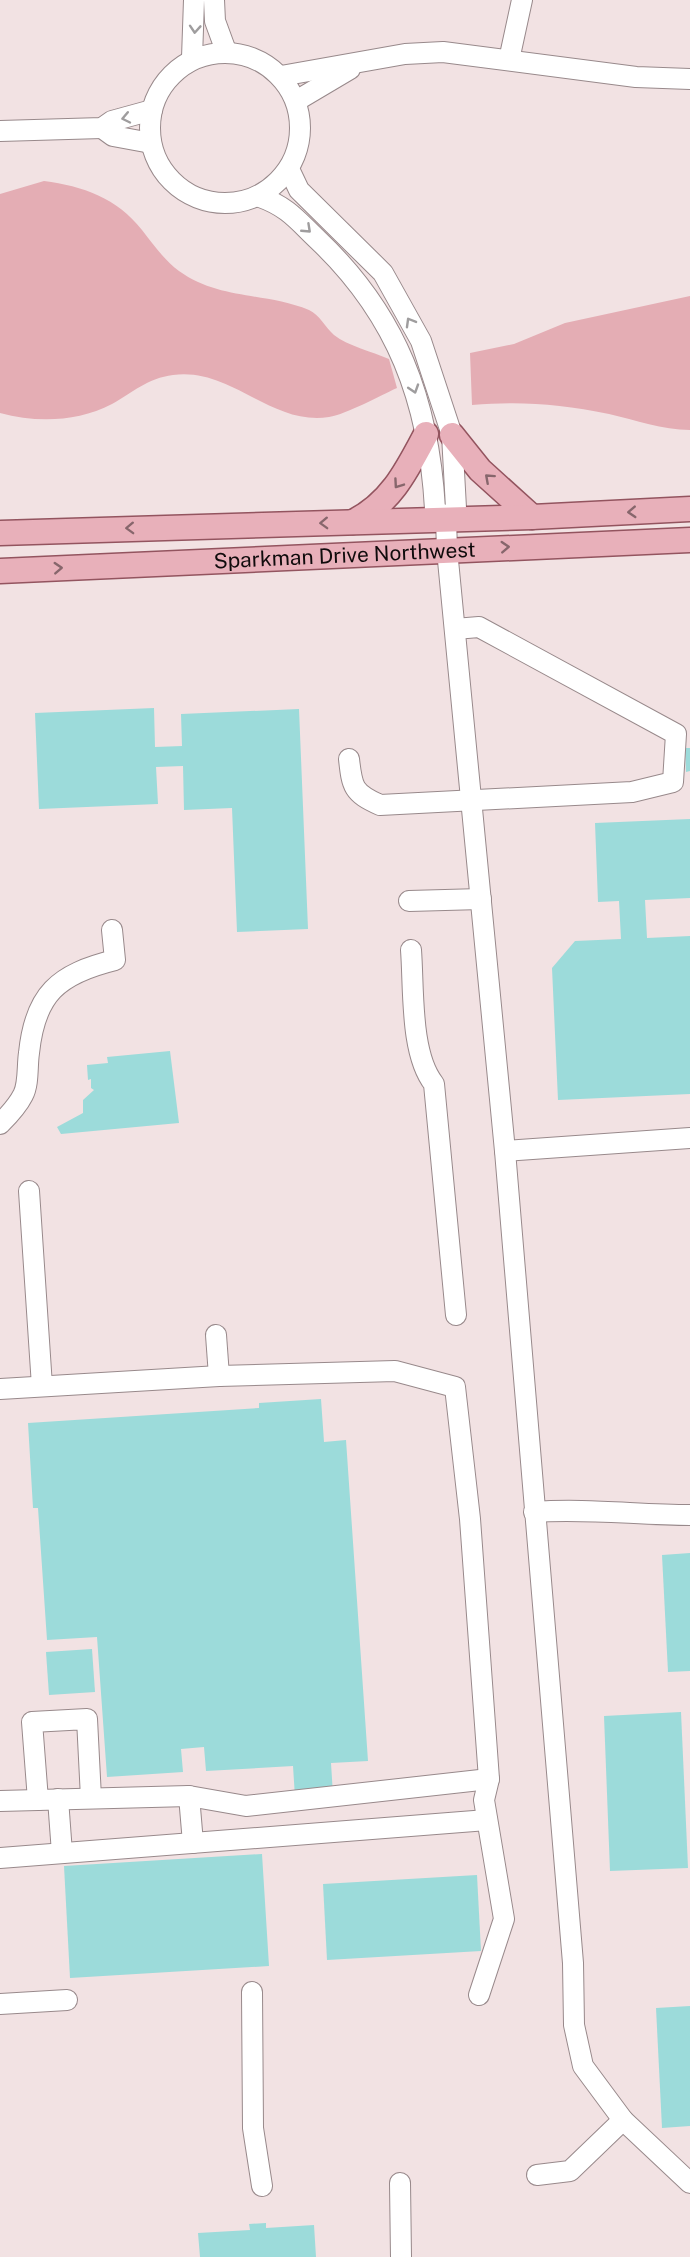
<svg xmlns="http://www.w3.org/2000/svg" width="690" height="2257" font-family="'Public Sans',sans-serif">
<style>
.water{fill:#e4adb4}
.building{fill:#9cdbda}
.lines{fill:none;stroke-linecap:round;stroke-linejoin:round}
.minor-casing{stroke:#98898b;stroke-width:22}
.major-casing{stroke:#93545f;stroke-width:27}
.minor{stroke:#fff;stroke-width:20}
.major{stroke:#e8b0ba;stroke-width:24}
.oneway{stroke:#9f9d9e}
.oneway2{stroke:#87666c}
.labels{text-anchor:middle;stroke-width:6;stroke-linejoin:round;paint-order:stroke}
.street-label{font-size:21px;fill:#100b0c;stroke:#fff}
</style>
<rect width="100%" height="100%" fill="#f2e2e3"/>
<g class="water">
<path d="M44,181C83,186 117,198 142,230C153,244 164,260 179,271C219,300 265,292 309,310C320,315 325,327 334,335C348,346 373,352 389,359L397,388C379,396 347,414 329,417C271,426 231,367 173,375C148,378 132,393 112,404C77,422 37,423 0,413V194Z"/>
<path d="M690,296V430C662,430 636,420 609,414C560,404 521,401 472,405L470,353L514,344L565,323Z"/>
</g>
<g class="building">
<polygon points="154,708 155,747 182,746 181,714 299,709 308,929 237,932 232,808 184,810 183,766 156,767 158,804 39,809 35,713"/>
<polygon points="685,748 690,748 690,771 686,772"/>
<polygon points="690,819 690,898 645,900 647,938 690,936 690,1094 558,1100 552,968 575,941 621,939 619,901 598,902 595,823"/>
<polygon points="170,1051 179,1123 61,1134 57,1127 83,1113 83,1100 94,1090 91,1088 91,1079 88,1080 87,1065 108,1063 107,1057"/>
<polygon points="321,1399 324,1442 346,1440 368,1761 331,1763 333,1795 295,1797 293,1766 206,1771 204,1747 181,1749 183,1772 107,1777 97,1637 47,1640 38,1508 33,1508 28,1423 259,1408 259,1403"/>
<polygon points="690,1553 690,1671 668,1672 662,1555"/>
<polygon points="92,1649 95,1692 49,1695 46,1652"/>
<polygon points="681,1712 688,1868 610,1871 604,1716"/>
<polygon points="262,1854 269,1966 70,1978 64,1866"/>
<polygon points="477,1875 481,1951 327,1960 323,1884"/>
<polygon points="690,2006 690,2126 662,2128 656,2008"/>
<polygon points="266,2223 266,2228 314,2225 316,2257 200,2257 198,2233 250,2230 249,2224"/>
</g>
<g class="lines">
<defs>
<g id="minor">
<polyline points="214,0 215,21 226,51"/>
<circle cx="225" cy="128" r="75"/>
<polyline points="192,58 194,0"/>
<polyline points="509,60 522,0"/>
<polyline points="281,76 405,54 443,52 636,77 690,79"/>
<polyline points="296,101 350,69"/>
<polyline points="102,128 113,136 151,143"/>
<polyline points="0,131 102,128 112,121 152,110"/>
<polyline points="289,169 299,190 383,273 421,341 452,435 456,508 446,519"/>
<path d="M260,197C288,207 297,220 318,240C397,315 429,401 435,509L446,519"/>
<polyline points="446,519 447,550 505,1151 573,1963 574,2025 583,2066 623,2120 690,2183"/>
<path d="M349,759C352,787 353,793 380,805L632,792L673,782L676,734L479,627L455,629"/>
<polyline points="409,901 481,899"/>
<path d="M411,950C414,989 410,1054 434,1084L456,1315"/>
<path d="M0,1124C8,1116 18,1105 23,1095C29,1084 27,1065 29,1053C35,994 58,974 115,960L112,930"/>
<polyline points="505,1151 690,1138"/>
<polyline points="29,1191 42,1386"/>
<polyline points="216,1335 219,1376"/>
<polyline points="0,1389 219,1376 395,1371 455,1387 470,1519 489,1779 484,1800 504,1919 479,1995"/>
<path d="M534,1512C586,1508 638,1515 690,1515"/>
<polyline points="189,1796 193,1843"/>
<polyline points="58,1799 62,1853"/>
<polyline points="38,1800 32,1722 87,1719 91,1798"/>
<polyline points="0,1801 189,1796 246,1806 489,1779"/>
<polyline points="0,1858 487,1820"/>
<polyline points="252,1992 253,2128 262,2186"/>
<polyline points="0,2004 67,2000"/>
<polyline points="537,2175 570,2171 623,2120"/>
<polyline points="400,2183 401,2257"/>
</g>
<g id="major">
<polyline points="452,435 480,470 532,517"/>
<path d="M353,522C391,503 407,470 426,434"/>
<polyline points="0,533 532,517 690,509"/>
<path id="s1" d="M0,571L690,540"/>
</g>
</defs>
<use href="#minor" class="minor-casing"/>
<use href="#major" class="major-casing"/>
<use href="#minor" class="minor"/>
<use href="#major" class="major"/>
</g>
<defs><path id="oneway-chevron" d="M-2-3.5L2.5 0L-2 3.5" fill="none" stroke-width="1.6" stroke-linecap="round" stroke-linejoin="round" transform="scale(1.5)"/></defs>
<g class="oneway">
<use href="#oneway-chevron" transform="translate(195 29) rotate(94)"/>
<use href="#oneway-chevron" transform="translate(126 118) rotate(168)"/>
<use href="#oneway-chevron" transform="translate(307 229) rotate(43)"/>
<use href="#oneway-chevron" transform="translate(410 322) rotate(-120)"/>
<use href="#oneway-chevron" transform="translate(414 389) rotate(72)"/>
</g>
<g class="oneway2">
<use href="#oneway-chevron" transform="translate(489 478) rotate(-138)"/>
<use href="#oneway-chevron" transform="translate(398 484) rotate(125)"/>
<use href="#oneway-chevron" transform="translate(632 512) rotate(177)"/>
<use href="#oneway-chevron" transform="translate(324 523) rotate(178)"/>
<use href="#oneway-chevron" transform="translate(130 528) rotate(178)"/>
<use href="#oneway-chevron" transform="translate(505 547) rotate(-3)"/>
<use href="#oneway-chevron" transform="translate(58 568) rotate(-3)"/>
</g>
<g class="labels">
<g class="street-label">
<text dy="7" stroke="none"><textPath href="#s1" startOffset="345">Sparkman Drive Northwest</textPath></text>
</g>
</g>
</svg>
